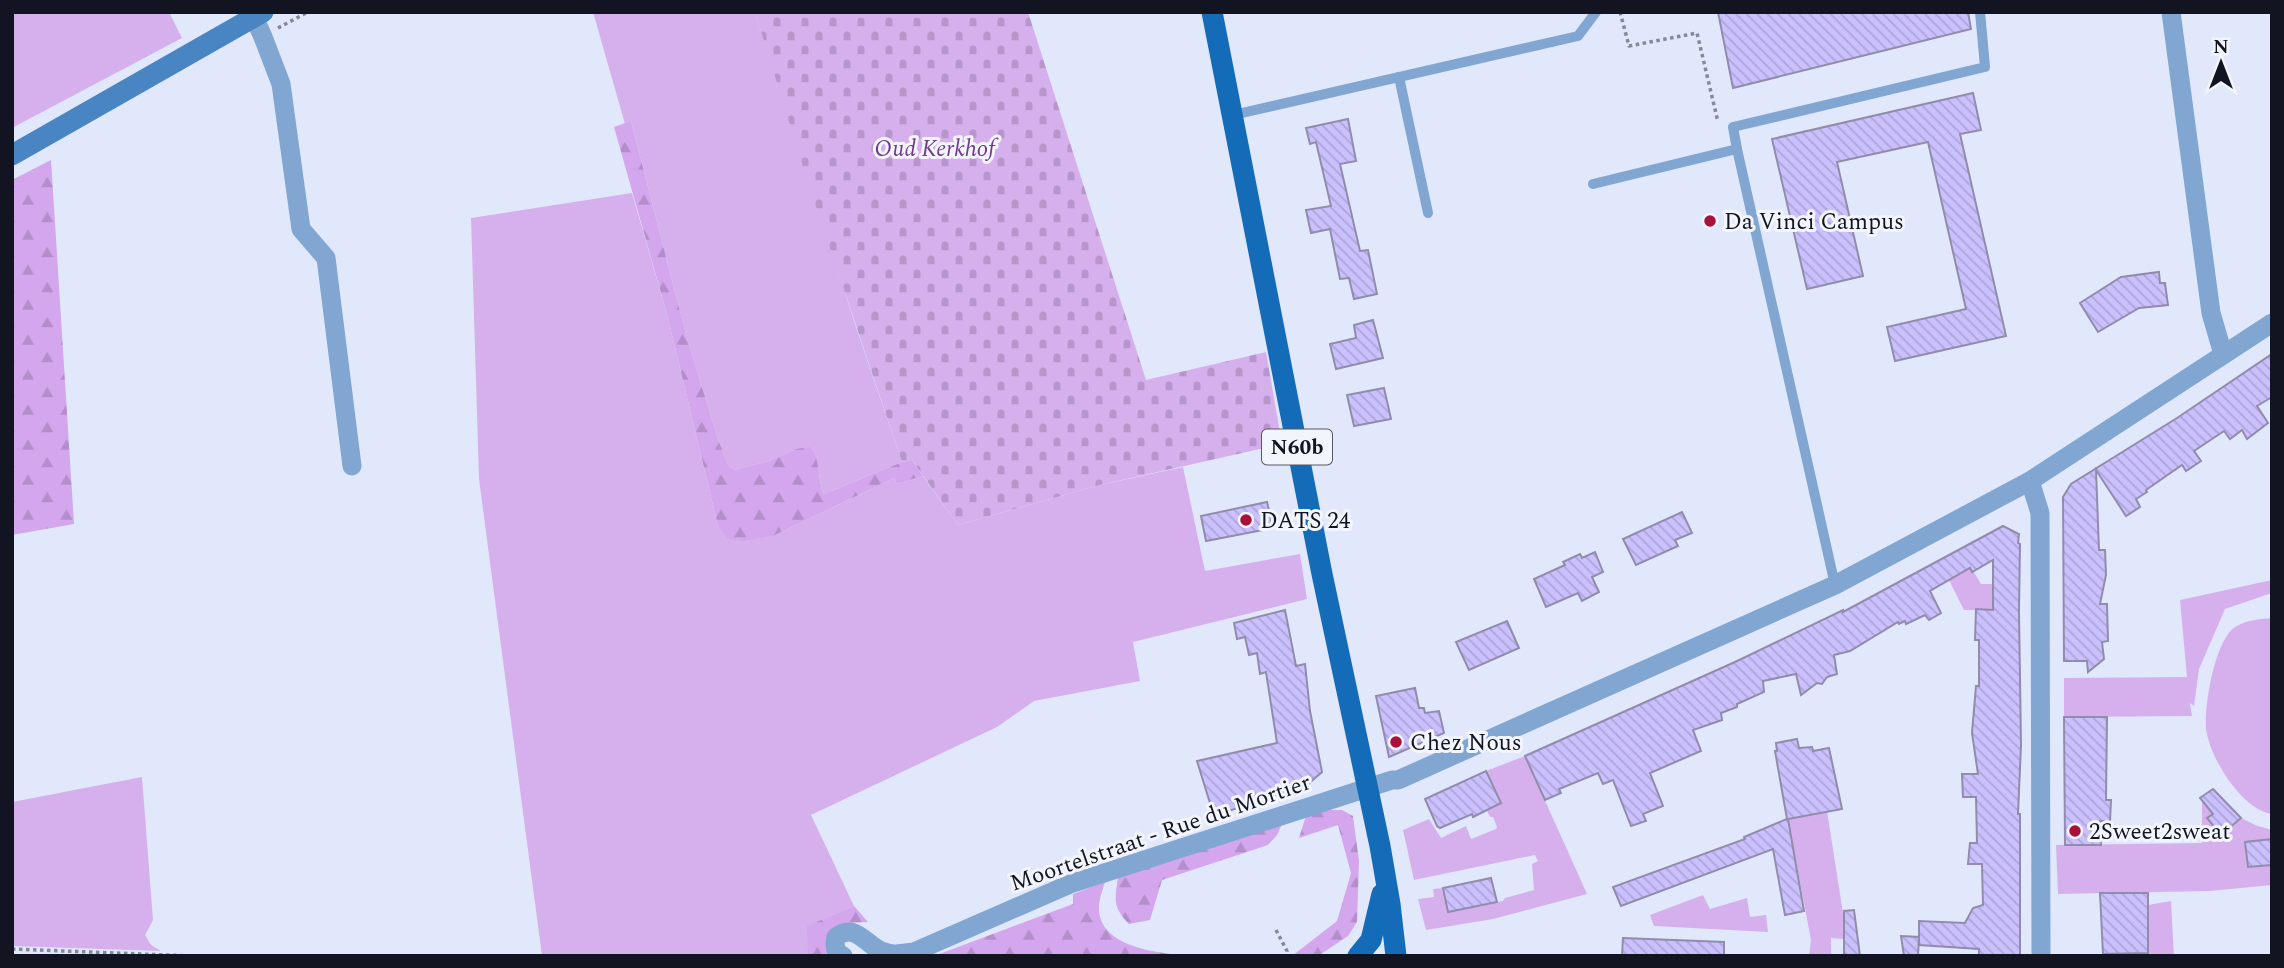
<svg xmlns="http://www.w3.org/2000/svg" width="2284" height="968" font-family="Spectral,serif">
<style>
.green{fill:#d6b0ed}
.forest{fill:url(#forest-firs)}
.cemetery{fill:url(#cemetery-stones)}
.building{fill:url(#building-back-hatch);stroke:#918cac;stroke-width:2}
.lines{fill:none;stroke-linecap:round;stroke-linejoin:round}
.path{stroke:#848999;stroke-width:3.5;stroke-dasharray:3.5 3.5;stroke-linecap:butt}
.service{stroke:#80a6d1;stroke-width:10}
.minor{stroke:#80a6d1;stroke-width:19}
.secondary{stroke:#4985c3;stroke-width:21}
.primary{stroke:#146bb8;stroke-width:21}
.poi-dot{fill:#a9113b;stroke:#f3f5fc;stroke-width:2.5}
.labels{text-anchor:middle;stroke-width:6;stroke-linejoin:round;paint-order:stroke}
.shield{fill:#f3f5fc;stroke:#565863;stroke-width:2}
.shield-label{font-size:21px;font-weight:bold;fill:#121521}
.park-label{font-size:23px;font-style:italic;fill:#703a8c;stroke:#f3f5fc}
.poi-label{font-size:23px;fill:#121521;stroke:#f3f5fc;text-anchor:start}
.street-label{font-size:23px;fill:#121521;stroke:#f3f5fc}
</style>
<defs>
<pattern id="forest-firs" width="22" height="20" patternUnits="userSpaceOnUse" patternTransform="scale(1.75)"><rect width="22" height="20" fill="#d3a6ed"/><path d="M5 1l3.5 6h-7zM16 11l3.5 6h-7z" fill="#b48ecb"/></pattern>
<pattern id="cemetery-stones" width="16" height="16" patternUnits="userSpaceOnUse" patternTransform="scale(1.75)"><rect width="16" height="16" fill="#d6b0ed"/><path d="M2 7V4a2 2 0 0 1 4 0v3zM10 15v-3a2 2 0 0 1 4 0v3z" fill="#b796cb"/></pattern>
<pattern id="building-back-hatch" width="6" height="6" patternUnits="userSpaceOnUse" patternTransform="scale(1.75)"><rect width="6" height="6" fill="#cbc0fe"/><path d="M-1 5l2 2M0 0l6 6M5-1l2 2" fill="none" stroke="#ada4d9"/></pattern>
</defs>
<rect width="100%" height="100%" fill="#e1e8fc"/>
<g class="green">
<polygon points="12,12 169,12 182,38 12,128"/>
<polygon points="593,12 755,12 854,321 902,462 824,494 821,486 819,473 796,449 769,461 735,470 728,465 718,439 687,338 631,121 625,124"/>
<polygon points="632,193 668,318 718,526 775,535 894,478 897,484 923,476 958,525 1100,485 1183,467 1205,571 1300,554 1307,599 1133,642 1140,681 1034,701 997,727 811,815 854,906 808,926 808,956 542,956 479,479 471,218"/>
<polygon points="1960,549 1981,584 2019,584 2019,611 1964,610 1939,560"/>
<polygon points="2272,580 2272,593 2225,609 2199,669 2194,706 2190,703 2192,716 2064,717 2064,678 2187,677 2180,600"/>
<path d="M2272,618V814C2242,810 2209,757 2206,728C2204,705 2215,640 2235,627C2246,620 2260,619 2272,618Z"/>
<polygon points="1525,756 1587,894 1493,919 1426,930 1418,899 1434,897 1433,889 1443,888 1449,912 1503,901 1505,898 1534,890 1532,864 1538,861 1535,855 1414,880 1403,830 1429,819 1441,838 1466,826 1471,839 1496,829 1497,827 1493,817 1490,817 1487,811 1501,803 1486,771"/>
<polygon points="142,777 153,920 145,935 151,945 161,951 12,946 12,802"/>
<polygon points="2202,800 2213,814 2208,818 2221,834 2241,818 2255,825 2272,830 2272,885 2210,891 2058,894 2056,845 2202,843"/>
<polygon points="1827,811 1843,913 1843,939 1831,938 1831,956 1809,956 1811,940 1788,819"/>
<polygon points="1703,895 1710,909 1747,898 1750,917 1766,915 1768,932 1654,926 1650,915"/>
<polygon points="2171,901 2174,956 2149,956 2148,905"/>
</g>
<g class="forest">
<path d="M631,121L687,338L718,439L728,465L735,470L769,461L796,449L810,447C821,459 817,479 824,494L902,462L912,460L923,476L897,484L894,478L775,535L743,541L728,539L718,526L668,318L614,127Z"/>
<polygon points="51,160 74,524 12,535 12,180"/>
<polygon points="1329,810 1342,810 1353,816 1359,861 1357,922 1348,936 1318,956 1292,956 1337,921 1351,873 1338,825 1299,838 1306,816"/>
<path d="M1282,824L1277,835L1268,845L1162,880L1150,920L1129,924C1112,907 1115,899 1118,877Z"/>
<path d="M1105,882C1101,895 1096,907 1101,920C1117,962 1217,956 1254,956H934L1073,904V894Z"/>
<polygon points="854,906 868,922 849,923 834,956 808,956 807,926"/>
</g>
<polygon class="cemetery" points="755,12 1028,12 1146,380 1266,352 1282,444 1100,485 958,525 912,460 902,462 810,189"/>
<g class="building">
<polygon points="1718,12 1968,12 1971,29 1733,88"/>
<polygon points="1973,93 1981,130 1960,134 2006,336 1895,361 1887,327 1966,309 1928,142 1837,162 1863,276 1807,289 1772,139"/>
<polygon points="1348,119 1356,161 1340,164 1360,251 1368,250 1377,294 1354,299 1349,278 1340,279 1330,229 1311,233 1306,210 1331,206 1316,142 1310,144 1306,128"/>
<polygon points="2159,272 2160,283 2165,283 2168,305 2139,308 2098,332 2080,303 2121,277"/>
<polygon points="1373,320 1383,358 1336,369 1330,344 1356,338 1354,325"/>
<polygon points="2272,354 2272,397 2257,406 2268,423 2247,439 2242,430 2230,439 2224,431 2194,451 2201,461 2186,471 2182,465 2146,490 2147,492 2136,499 2140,507 2126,516 2096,470 2099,550 2105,550 2106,575 2100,604 2107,604 2108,641 2102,642 2104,659 2088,672 2087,661 2064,661 2063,497 2071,484 2177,418"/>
<polygon points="1384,388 1391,419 1354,426 1347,395"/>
<polygon points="1267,502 1273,528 1206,541 1201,516"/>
<polygon points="1682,512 1692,533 1675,540 1678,546 1636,565 1623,539"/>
<polygon points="2003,526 2019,534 2018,543 2020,544 2019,611 2021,745 2018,814 2020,814 2020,956 1979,956 1979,949 1919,945 1919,921 1965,923 1973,908 1983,905 1982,864 1968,864 1970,843 1977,843 1976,797 1963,797 1962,774 1978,774 1972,733 1976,686 1979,686 1979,640 1975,640 1976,609 1993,610 1993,560 1972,572 1970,568 1930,591 1941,613 1929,620 1925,615 1906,624 1905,621 1899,624 1898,622 1850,651 1834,655 1837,674 1827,677 1822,684 1817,683 1801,695 1796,674 1763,681 1764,692 1737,704 1737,707 1721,713 1722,720 1693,730 1701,751 1650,773 1663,806 1643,814 1646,821 1631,826 1613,780 1603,784 1598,773 1559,789 1561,793 1545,800 1525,756 1735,662 1843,610 1843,612"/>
<polygon points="1595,552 1603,572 1592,577 1599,592 1582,601 1578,593 1546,607 1534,579 1565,565 1563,562 1580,554 1582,558"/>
<polygon points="1285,610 1296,666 1305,664 1310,711 1322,772 1308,784 1214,816 1197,761 1277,743 1266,672 1260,674 1257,653 1249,655 1245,637 1237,639 1234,623"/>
<polygon points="1507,621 1519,648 1469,670 1456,642"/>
<polygon points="1415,688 1419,708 1424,708 1425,713 1439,711 1444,733 1389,757 1376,696"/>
<polygon points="2064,717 2107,717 2106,800 2111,800 2110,821 2100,821 2101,845 2065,845"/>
<polygon points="1797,739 1799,748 1812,747 1813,751 1829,748 1842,809 1788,819 1804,911 1785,915 1773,849 1621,906 1613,887 1745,839 1744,837 1787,819 1775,751 1777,751 1776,743"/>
<polygon points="1486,771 1501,803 1473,817 1472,814 1440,828 1437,826 1425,799"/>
<polygon points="2213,789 2241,818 2221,835 2207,818 2213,814 2200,798"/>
<polygon points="2272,839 2272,865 2248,867 2245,842"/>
<polygon points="1491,878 1497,902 1448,912 1443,888"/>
<polygon points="2100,893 2148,893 2148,953 2103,954"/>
<polygon points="1854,910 1860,956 1844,956 1844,911"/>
<polygon points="1901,936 1919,937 1918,956 1904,956"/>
<polygon points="1623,938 1724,942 1724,956 1622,956"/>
</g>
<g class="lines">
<g class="path">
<polyline points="1620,12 1629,46 1697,33 1718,122"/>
<polyline points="278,28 308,12"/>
<polyline points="1276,930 1287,951 1287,956"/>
<polyline points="12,949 193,956"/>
</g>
<g class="service">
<polyline points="1399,77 1428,213"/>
<polyline points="1233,115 1578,36 1596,12"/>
<polyline points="1737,149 1733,127 1985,67 1980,12"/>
<polyline points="1593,184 1737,149 1835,585"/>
</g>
<g class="minor">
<polyline points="2171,12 2211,313 2223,354"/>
<polyline points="254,17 263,37 281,84 301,229 326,258 352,466"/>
<polyline points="2030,481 2040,513 2041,956"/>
<path d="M843,956C835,952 834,945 836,937C853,924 862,939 876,948C881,952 887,953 893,954"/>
<polyline points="880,956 914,952 1070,884 1392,780 1398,780 1835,585 2030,481 2272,323"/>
</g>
<polyline class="secondary" points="12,155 263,12"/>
<g class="primary">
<polyline points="1212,12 1322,574 1380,846 1390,904 1396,956"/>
<polyline points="1358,956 1371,940 1382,894"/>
</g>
</g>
<g class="poi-dot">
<circle cx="1710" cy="221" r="7"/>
<circle cx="1246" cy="520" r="7"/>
<circle cx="1396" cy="742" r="7"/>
<circle cx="2075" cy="831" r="7"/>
</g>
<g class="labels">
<rect class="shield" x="1262" y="429.5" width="70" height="35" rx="5"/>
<g class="shield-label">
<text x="1297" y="454">N60b</text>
</g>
<g class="park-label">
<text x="935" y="156">Oud Kerkhof</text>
</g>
<g class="poi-label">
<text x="1724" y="229">Da Vinci Campus</text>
<text x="1260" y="528">DATS 24</text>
<text x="1410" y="750">Chez Nous</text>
<text x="2089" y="839">2Sweet2sweat</text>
</g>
<g class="street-label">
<text transform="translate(1160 832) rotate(-19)" y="8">Moortelstraat - Rue du Mortier</text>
</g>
</g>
<rect width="2284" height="968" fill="none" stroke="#121521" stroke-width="28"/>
<g transform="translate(2221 63)" stroke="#f3f5fc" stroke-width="5" paint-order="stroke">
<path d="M0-5L12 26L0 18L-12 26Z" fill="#121521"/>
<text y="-10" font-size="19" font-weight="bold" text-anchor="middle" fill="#121521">N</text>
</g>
</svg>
